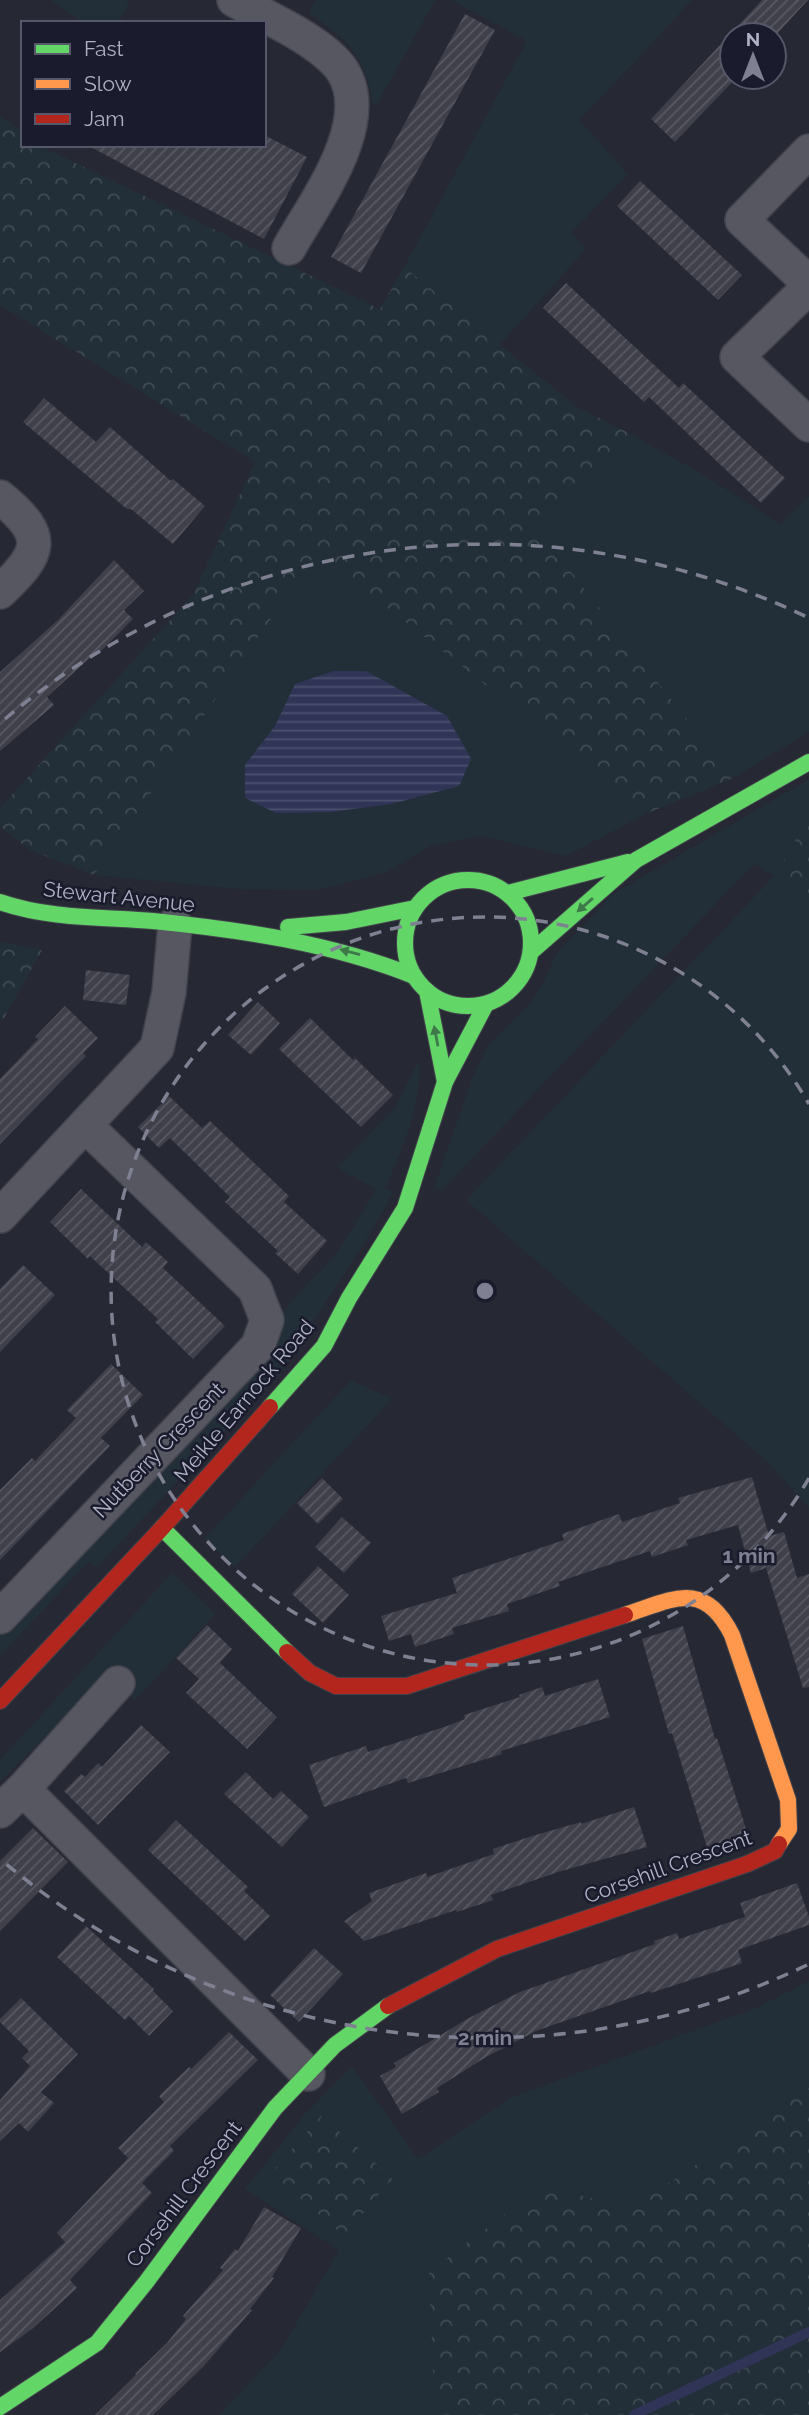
<svg xmlns="http://www.w3.org/2000/svg" width="809" height="2415" font-family="Raleway,sans-serif">
<style>
.grass{fill:#232f38}
.forest{fill:url(#forest-crowns)}
.water{fill:url(#water-rules)}
.lines{fill:none;stroke-linecap:round;stroke-linejoin:round}
.stream{stroke:#303558;stroke-width:10}
.building{fill:url(#building-hatch)}
.street-casing{stroke:#42434c;stroke-width:36}
.fast-casing{stroke:#42434c;stroke-width:18}
.slow-casing{stroke:#42434c;stroke-width:18}
.jam-casing{stroke:#42434c;stroke-width:18}
.street{stroke:#565761;stroke-width:33}
.fast{stroke:#63d668;stroke-width:16}
.slow{stroke:#ff974d;stroke-width:16}
.jam{stroke:#b3261e;stroke-width:16}
.oneway{fill:#3e794a}
.ring{fill:none;stroke:#7f8192;stroke-width:3.5;stroke-dasharray:12 9}
.labels{text-anchor:middle;stroke-width:5;stroke-linejoin:round;paint-order:stroke}
.street-label{font-size:21px;fill:#afb1c5;stroke:#1a1c2d}
.centre{fill:#7f8192;stroke:#1a1c2d;stroke-width:3.5}
.ring-label{font-size:21px;text-anchor:middle;font-weight:bold;fill:#7f8192;stroke:#1a1c2d;stroke-width:5;stroke-linejoin:round;paint-order:stroke}
</style>
<defs>
<pattern id="forest-crowns" width="20" height="18" patternUnits="userSpaceOnUse" patternTransform="scale(1.75)"><rect width="20" height="18" fill="#232f38"/><path d="M2 6a3 3 0 1 1 6 0M12 15a3 3 0 1 1 6 0" fill="none" stroke="#404b53"/></pattern>
<pattern id="water-rules" width="6" height="5" patternUnits="userSpaceOnUse" patternTransform="scale(1.75)"><rect width="6" height="5" fill="#303558"/><path d="M0 2.5h6" fill="none" stroke="#4b506e"/></pattern>
<pattern id="building-hatch" width="6" height="6" patternUnits="userSpaceOnUse" patternTransform="scale(1.75)"><rect width="6" height="6" fill="#3f404a"/><path d="M-1 1l2-2M0 6l6-6M5 7l2-2" fill="none" stroke="#585963"/></pattern>
</defs>
<rect width="100%" height="100%" fill="#262833"/>
<g class="grass">
<polygon points="51,0 130,0 119,23 83,23"/>
<path d="M316,0H435L377,104L373,103C364,55 348,39 309,14Z"/>
<polygon points="451,0 692,0 580,120 628,175 571,233 586,249 500,345 404,267 527,41"/>
<polygon points="629,433 704,475 780,524 809,496 809,732 733,778 539,531"/>
<polygon points="317,551 648,813 566,856 480,836 430,846 387,872 319,890 238,889 94,875"/>
<polygon points="809,779 809,816 775,876 809,911 809,1508 770,1464 466,1200 774,876 754,864 442,1190 434,1188 472,1079 487,1047 530,1004 544,981 556,954 613,894"/>
<path d="M419,1060C422,1106 403,1146 386,1188L393,1192L376,1224L283,1370L97,1567L89,1561L0,1656V1632L282,1333L280,1314L336,1254L377,1189L337,1168L395,1108Z"/>
<polygon points="351,1380 392,1399 235,1567 204,1539"/>
<polygon points="172,1573 215,1614 135,1700 123,1692 132,1679 118,1665 0,1782 0,1760"/>
<polygon points="809,1981 809,2088 631,2210 543,2185 429,2272 435,2415 219,2415 280,2351 339,2250 245,2189 303,2116 352,2066 418,2159 510,2098 758,2007"/>
</g>
<g class="forest">
<polygon points="0,116 23,133 23,145 38,145 380,309 404,267 577,407 629,433 539,531 733,778 648,813 317,552 94,875 28,849 0,826 0,808 193,595 255,462 0,305"/>
<polygon points="809,816 809,911 775,876"/>
<polygon points="0,942 42,950 4,1018 0,1020"/>
<polygon points="809,2088 809,2415 435,2415 429,2272 543,2185 631,2209"/>
<polygon points="321,2116 393,2178 344,2236 271,2173"/>
</g>
<polygon class="water" points="334,671 366,671 447,716 471,759 459,786 391,804 330,812 276,813 245,798 245,765 275,726 295,684"/>
<g class="lines">
<polyline class="stream" points="634,2415 809,2332"/>
</g>
<g class="building">
<polygon points="762,0 808,0 774,37 774,35 732,35 732,77 737,77 675,142 651,119"/>
<polygon points="465,14 495,30 361,273 331,257"/>
<polygon points="264,135 307,157 264,239 87,145 264,145"/>
<polygon points="640,181 742,275 718,300 617,206"/>
<polygon points="566,283 679,388 683,383 785,478 761,503 649,397 644,402 543,308"/>
<polygon points="44,398 96,442 110,427 171,481 173,479 205,506 173,544 131,509 127,509 23,422"/>
<polygon points="114,560 144,591 124,610 133,619 96,656 94,654 47,697 54,705 0,751 0,672 58,620"/>
<polygon points="86,970 130,975 126,1005 83,1000"/>
<polygon points="258,1002 280,1023 251,1055 228,1035"/>
<polygon points="65,1006 98,1038 83,1053 86,1056 0,1144 0,1079 38,1039 35,1037"/>
<polygon points="310,1018 353,1060 355,1058 393,1095 361,1127 279,1049"/>
<polygon points="169,1096 202,1128 210,1121 289,1196 284,1202 327,1241 298,1274 275,1253 278,1251 225,1202 230,1197 170,1138 159,1148 138,1127"/>
<polygon points="81,1189 142,1247 146,1242 168,1262 163,1268 225,1326 193,1359 155,1322 158,1319 90,1256 88,1259 50,1222"/>
<polygon points="23,1265 55,1295 0,1352 0,1289"/>
<polygon points="111,1364 143,1395 101,1438 110,1446 0,1560 0,1490 32,1458 35,1461 76,1418 67,1410"/>
<polygon points="752,1477 769,1536 784,1532 797,1578 809,1574 809,1687 803,1688 766,1568 751,1573 738,1525 686,1540 688,1545 652,1557 650,1551 558,1582 560,1586 507,1604 509,1611 452,1628 454,1634 415,1647 411,1634 389,1641 381,1616 457,1593 452,1578 564,1540 562,1534 619,1514 622,1522 680,1503 678,1498"/>
<polygon points="322,1478 343,1499 318,1524 297,1503"/>
<polygon points="342,1517 371,1543 344,1573 315,1547"/>
<polygon points="318,1566 349,1595 323,1623 292,1594"/>
<polygon points="207,1625 232,1649 220,1663 277,1717 247,1749 186,1693 199,1679 176,1658"/>
<polygon points="683,1626 715,1739 717,1738 748,1835 707,1847 672,1733 669,1734 642,1639"/>
<polygon points="598,1679 610,1717 501,1751 502,1754 408,1783 406,1778 324,1807 309,1765 366,1746 368,1752 447,1726 465,1719 464,1715 520,1697 519,1695 542,1687 545,1696"/>
<polygon points="141,1725 170,1752 98,1825 64,1791 81,1774 85,1777 98,1763 102,1767"/>
<polygon points="246,1772 273,1799 281,1791 309,1817 282,1847 224,1794"/>
<polygon points="634,1807 647,1847 558,1872 491,1895 493,1900 457,1912 456,1910 364,1941 344,1921 372,1901 369,1893 426,1873 427,1877 494,1854 493,1849 529,1837 581,1822 581,1824"/>
<polygon points="176,1820 248,1887 244,1891 270,1916 245,1941 148,1850"/>
<polygon points="33,1828 68,1862 0,1931 0,1861"/>
<polygon points="797,1883 809,1917 809,1925 738,1950 742,1963 651,1993 650,1991 536,2031 486,2057 437,2088 439,2092 402,2114 380,2076 396,2067 394,2063 469,2018 520,1992 655,1944 654,1941 677,1933 679,1939 745,1917 740,1903"/>
<polygon points="86,1926 154,1989 153,1991 173,2011 149,2036 129,2016 125,2020 57,1957"/>
<polygon points="314,1948 343,1974 299,2022 270,1995"/>
<polygon points="21,1998 78,2054 41,2092 54,2103 28,2132 19,2123 0,2141 0,2100 30,2066 22,2058 29,2051 0,2022 0,2019"/>
<polygon points="229,2032 258,2060 170,2146 174,2151 142,2183 152,2193 70,2280 77,2288 32,2329 0,2352 0,2300 65,2242 57,2233 128,2158 118,2148 164,2102 159,2096 189,2067 191,2069"/>
<polygon points="264,2207 301,2228 272,2277 274,2278 250,2309 252,2310 203,2367 153,2415 95,2415 136,2375 135,2374 167,2343 186,2319 183,2316 223,2270 220,2268 235,2249 238,2251"/>
</g>
<g class="lines">
<defs>
<g id="street">
<path d="M234,0C265,16 323,42 342,70C376,122 314,203 289,248"/>
<polyline points="809,151 742,220 809,283"/>
<polyline points="809,287 737,357 809,425"/>
<path d="M0,497C49,537 41,553 0,592"/>
<polyline points="0,1216 157,1048 169,992 175,924"/>
<polyline points="0,1617 258,1346 267,1320 255,1289 86,1126"/>
<polyline points="23,1789 308,2074"/>
<polyline points="0,1811 23,1789 118,1683"/>
</g>
<g id="fast">
<circle cx="468" cy="943" r="63"/>
<polyline points="508,893 628,862"/>
<path d="M0,902C49,919 102,917 153,921C243,930 330,943 414,976"/>
<polyline points="288,927 346,922 415,908"/>
<polyline points="531,952 636,860 809,762"/>
<polyline points="427,991 445,1082"/>
<polyline points="270,1407 324,1346 349,1298 405,1208 445,1082 486,1004"/>
<polyline points="162,1528 287,1652"/>
<polyline points="0,2407 97,2343 147,2281 275,2108 335,2045 388,2006"/>
</g>
<path id="slow" d="M625,1615C673,1599 704,1579 732,1635L788,1800L789,1829L779,1844"/>
<g id="jam">
<polyline points="287,1652 310,1673 336,1686 407,1686 625,1615"/>
<polyline points="0,1701 162,1528 270,1407"/>
<polyline points="388,2006 497,1949 747,1864 775,1851 779,1844"/>
</g>
</defs>
<use href="#street" class="street-casing"/>
<use href="#fast" class="fast-casing"/>
<use href="#slow" class="slow-casing"/>
<use href="#jam" class="jam-casing"/>
<use href="#street" class="street"/>
<use href="#fast" class="fast"/>
<use href="#slow" class="slow"/>
<use href="#jam" class="jam"/>
</g>
<defs><path id="oneway-solid" d="M-6-.8H1V-3.2L6.5 0L1 3.2V.8H-6Z" transform="scale(1.75)"/></defs>
<g class="oneway">
<use href="#oneway-solid" transform="translate(585 905) rotate(139)"/>
<use href="#oneway-solid" transform="translate(350 952) rotate(-165)"/>
<use href="#oneway-solid" transform="translate(436 1036) rotate(-101)"/>
</g>
<g class="ring">
<path d="M809 1478A374 374 0 1 1 809 1104"/>
<path d="M807 1965A747 747 0 0 1 5 1863M5 719A747 747 0 0 1 807 617"/>
</g>
<g class="labels">
<g class="street-label">
<text transform="translate(119 897) rotate(6)" y="7">Stewart Avenue</text>
<text transform="translate(244 1401) rotate(-50)" y="7">Meikle Earnock Road</text>
<text transform="translate(159 1450) rotate(-46)" y="7">Nutberry Crescent</text>
<text transform="translate(668 1867) rotate(-20)" y="7">Corsehill Crescent</text>
<text transform="translate(184 2194) rotate(-53)" y="7">Corsehill Crescent</text>
</g>
</g>
<circle cx="485" cy="1291" r="10" class="centre"/>
<g class="ring-label">
<text x="749" y="1563">1 min</text>
<text x="485" y="2045">2 min</text>
</g>
<rect x="21" y="21" width="245" height="126" fill="#1a1c2d" stroke="#56586a" stroke-width="2"/>
<rect x="35" y="44" width="35" height="10" fill="#63d668" stroke="#56586a" stroke-width="2"/>
<text x="84" y="56" font-size="21" fill="#afb1c5">Fast</text>
<rect x="35" y="79" width="35" height="10" fill="#ff974d" stroke="#56586a" stroke-width="2"/>
<text x="84" y="91" font-size="21" fill="#afb1c5">Slow</text>
<rect x="35" y="114" width="35" height="10" fill="#b3261e" stroke="#56586a" stroke-width="2"/>
<text x="84" y="126" font-size="21" fill="#afb1c5">Jam</text>
<g transform="translate(753 56)"><circle r="33" fill="#1a1c2d" stroke="#56586a" stroke-width="2"/>
<path d="M0-5L12 26L0 18L-12 26Z" fill="#7f8192"/>
<text y="-10" font-size="19" font-weight="bold" text-anchor="middle" fill="#afb1c5">N</text>
</g>
</svg>
